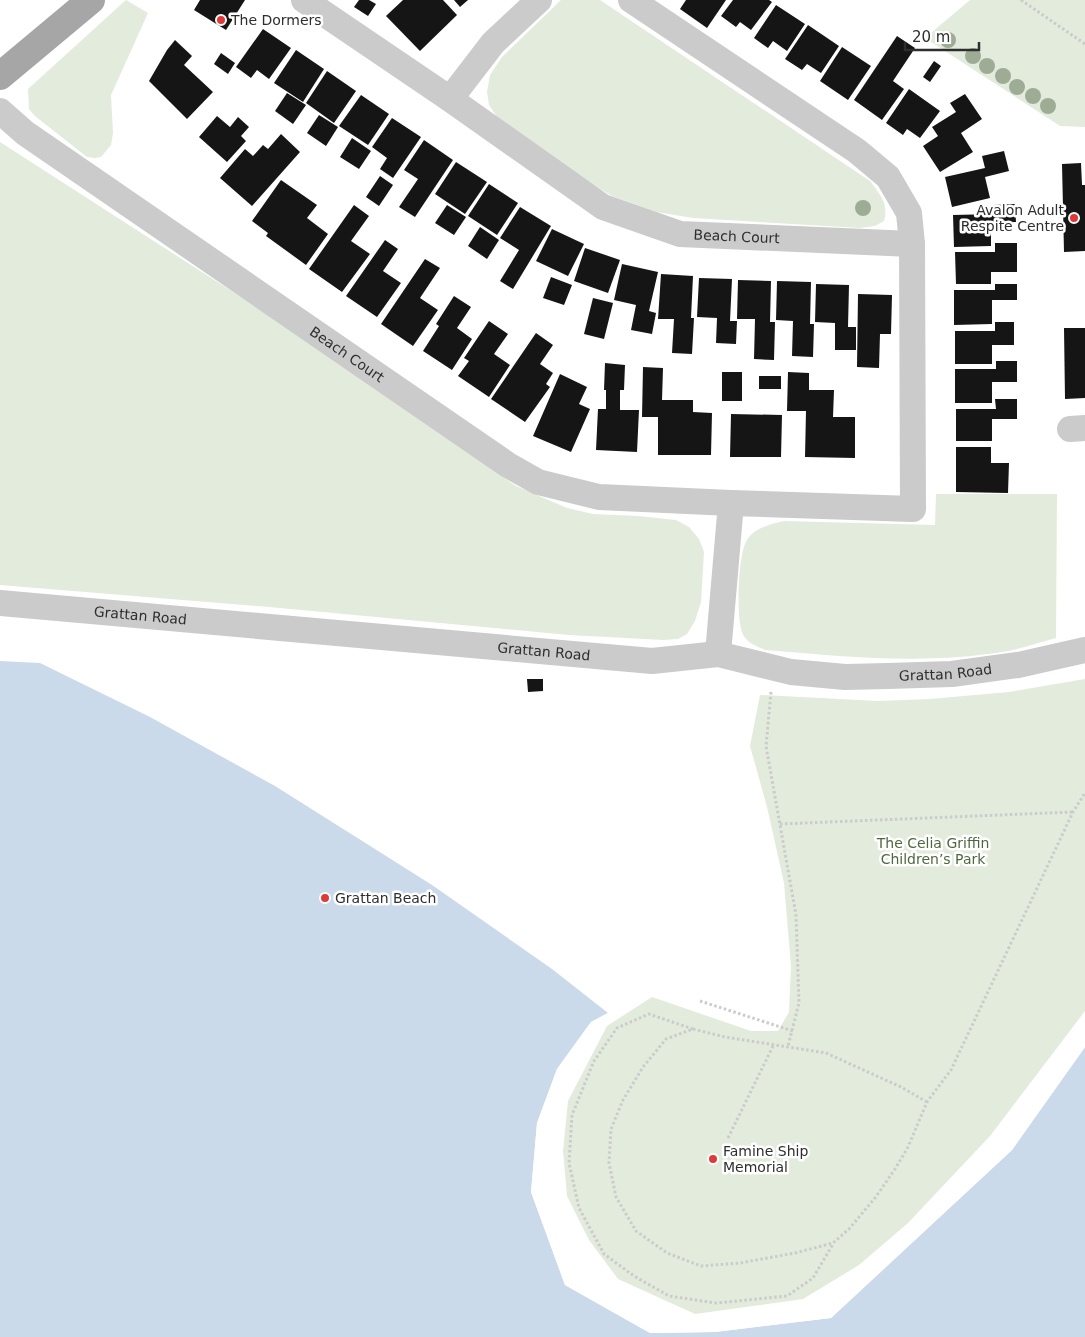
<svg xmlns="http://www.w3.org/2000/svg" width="1085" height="1337" font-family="'DejaVu Sans',sans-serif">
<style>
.green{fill:#e3ebdd}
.water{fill:#cadaea}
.pier{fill:#fff}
.building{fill:#151515}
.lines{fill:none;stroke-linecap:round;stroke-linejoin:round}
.path{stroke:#cbcbcb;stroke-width:3;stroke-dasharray:2.5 2.5;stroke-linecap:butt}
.minor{stroke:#cbcbcb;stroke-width:26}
.major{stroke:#a6a6a6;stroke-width:28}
.tree{fill:#9eac95}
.poi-dot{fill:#dc3b39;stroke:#fff;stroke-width:2}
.labels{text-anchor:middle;stroke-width:5;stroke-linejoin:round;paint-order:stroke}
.poi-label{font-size:14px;fill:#2e2e2e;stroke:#fff;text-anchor:start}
.street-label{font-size:14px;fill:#2e2e2e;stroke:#fff}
.park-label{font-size:14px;fill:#4e683e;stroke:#fff}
</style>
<rect width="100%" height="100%" fill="#fff"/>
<g class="green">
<polygon points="126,0 148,13 111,95 113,133 111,145 101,157 95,158 87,157 35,116 29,109 28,89"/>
<path d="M561,0H600L870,181C880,195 889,203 884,221L875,226L860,228L693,218L656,212L612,196L571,171L499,120L489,105L487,92L490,75L502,57Z"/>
<polygon points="970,0 1085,0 1085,127 1060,126 925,38"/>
<polygon points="0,142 309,341 516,486 567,508 593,514 638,516 676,520 689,527 699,539 704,552 701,602 695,621 687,634 678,639 663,640 569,635 269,607 0,585"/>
<path d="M936,494H1057L1056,638C1040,642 1024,648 1008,651C927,665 847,657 765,650C756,646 745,642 742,632C736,617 738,553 747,540C754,528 771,524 784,521L935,525Z"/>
<polygon points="1085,679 1085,1011 990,1136 908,1223 859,1265 803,1299 695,1314 618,1279 589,1240 567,1196 563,1151 568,1101 607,1026 652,997 751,1031 778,1031 789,1012 791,966 784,883 767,807 750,746 760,695 878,701 930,699 1009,692"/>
</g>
<polygon class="water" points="0,661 40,663 150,717 275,786 432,885 552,969 608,1013 591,1022 557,1069 537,1123 531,1192 565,1285 650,1333 715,1332 831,1318 1012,1150 1085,1047 1085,1337 0,1337"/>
<polygon class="pier" points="608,1013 610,1015 593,1024 559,1070 539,1124 533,1192 567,1283 651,1330 714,1329 829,1316 1010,1149 1085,1045 1085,1047 1012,1150 831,1318 715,1332 650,1333 565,1285 531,1192 537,1123 557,1069 591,1022"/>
<g class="building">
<polygon points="200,0 245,0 226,30 194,10"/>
<polygon points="359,0 369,0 376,4 368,16 354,7"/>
<polygon points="403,0 443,0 457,15 420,51 386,16"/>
<polygon points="454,0 468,0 460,7"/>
<polygon points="686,0 726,0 707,28 680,9"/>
<polygon points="733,0 769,0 772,2 751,30 740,22 736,27 721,16"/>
<polygon points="776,5 805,24 787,51 773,41 768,48 754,38"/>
<polygon points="808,25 839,46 821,73 807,64 802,70 785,59"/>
<polygon points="263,29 291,48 269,79 257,70 251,78 236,67"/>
<polygon points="897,36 915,48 893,81 904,89 882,120 854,100"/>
<polygon points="175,40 192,56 184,65 213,92 187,119 149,81 167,50"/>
<polygon points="842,47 871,66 848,100 820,81"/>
<polygon points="296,50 324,69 303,102 274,83"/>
<polygon points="221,53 235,63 228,74 214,64"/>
<polygon points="934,61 941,66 930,82 923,77"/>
<polygon points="327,71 356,91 334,123 306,103"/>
<polygon points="909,89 940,111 920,138 907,129 903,135 886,123"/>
<polygon points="287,93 306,105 293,124 275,111"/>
<polygon points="965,94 982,119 961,133 973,152 940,172 923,146 938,136 932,127 956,112 950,103"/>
<polygon points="361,95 389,114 368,145 339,126"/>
<polygon points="319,115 338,127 326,146 307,133"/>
<polygon points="217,116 230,127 238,117 249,127 241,136 246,141 227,162 199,137"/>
<polygon points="392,118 421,137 393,178 380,169 387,158 372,147"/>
<polygon points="281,134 300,152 252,206 220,178 245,149 253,156 263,145 268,149"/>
<polygon points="352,138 371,151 359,169 340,157"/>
<polygon points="424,140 453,160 415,217 399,207 418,179 404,170"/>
<polygon points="1004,151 1009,171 985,177 990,198 952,207 945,177 985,168 982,156"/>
<polygon points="456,162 487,182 465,214 435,194"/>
<polygon points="1081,163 1082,185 1085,185 1085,251 1064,252 1062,164"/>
<polygon points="380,176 393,185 379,206 366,197"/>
<polygon points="281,180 317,205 307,218 328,234 306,265 266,236 268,233 252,221"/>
<polygon points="489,184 518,203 497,235 468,216"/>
<polygon points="1015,204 1016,222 991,223 991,246 954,247 953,215 994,214 993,205"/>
<polygon points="354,205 369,216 351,241 370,254 342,292 309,269"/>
<polygon points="447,205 466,217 454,235 435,223"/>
<polygon points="520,207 551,226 513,289 500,281 519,250 500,238"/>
<polygon points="480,227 499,240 487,259 468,246"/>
<polygon points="552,229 584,244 568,276 536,261"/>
<polygon points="385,240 398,249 383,271 401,283 377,317 346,296"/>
<polygon points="995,243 1017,243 1017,272 991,272 991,284 956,284 955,252 995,252"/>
<polygon points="585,248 620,260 608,293 574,281"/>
<polygon points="425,259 440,268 420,298 438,310 413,346 381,324"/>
<polygon points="622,264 658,272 649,311 656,313 652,334 631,330 636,305 614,300"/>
<polygon points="661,274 693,276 691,318 694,318 692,354 672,353 674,319 658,319"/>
<polygon points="551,277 572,285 564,305 543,298"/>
<polygon points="699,278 732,279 730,321 737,321 736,344 716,343 717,318 697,317"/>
<polygon points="738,280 771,281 770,322 775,322 774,360 754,359 755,319 737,319"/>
<polygon points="777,281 811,282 810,324 814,324 813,357 792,356 793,321 776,320"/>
<polygon points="816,284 849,285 848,327 856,327 856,350 835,350 835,323 815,322"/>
<polygon points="995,284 1017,284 1017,300 992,300 992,324 954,325 954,290 995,290"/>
<polygon points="858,294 892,295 891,334 880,334 879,368 857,367"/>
<polygon points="454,296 471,307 457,328 472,339 452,370 423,351 439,326 436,324"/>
<polygon points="593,298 613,303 604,339 584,334"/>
<polygon points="489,321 508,334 494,354 510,365 489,397 458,376 469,361 464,358"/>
<polygon points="995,322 1014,322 1014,345 992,345 992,364 955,364 955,331 995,331"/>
<polygon points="1064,328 1085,328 1085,398 1065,399"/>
<polygon points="536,333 553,345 540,364 553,373 546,384 550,387 525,422 491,399"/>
<polygon points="996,361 1017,361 1017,382 992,382 992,403 955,403 955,369 996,369"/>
<polygon points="605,363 625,365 624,390 620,390 620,410 639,410 637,452 596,450 598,409 606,409 606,390 604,390"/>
<polygon points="643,367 663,368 662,400 693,400 693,412 712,413 711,455 658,455 658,417 642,417"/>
<rect x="722" y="372" width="20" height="29"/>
<polygon points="788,372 809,373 809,390 834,390 833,417 855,417 855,458 805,457 806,411 787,411"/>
<polygon points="560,374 587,387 579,404 590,409 571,452 533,436"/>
<rect x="759" y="376" width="22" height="13"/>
<polygon points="995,399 1017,399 1017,419 992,419 992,441 956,441 956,409 996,409"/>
<polygon points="731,414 782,415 781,457 730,457"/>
<polygon points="956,447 991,447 991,463 1009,463 1008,493 956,492"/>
<polygon points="527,679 543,679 543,691 528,692"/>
</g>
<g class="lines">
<g class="path">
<polyline points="1021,0 1085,44"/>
<polyline points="771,692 766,746 796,915 799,1003 788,1046"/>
<polyline points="780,824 1073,812"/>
<polyline points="700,1001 793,1031"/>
<polyline points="693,1029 649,1014 617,1028 594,1061 572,1115 569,1163 579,1208 604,1254 634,1276 669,1296 716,1303 787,1296 813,1278 833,1244"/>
<polyline points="927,1102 901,1087 826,1053 725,1037 693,1029 666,1039 643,1067 623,1100 611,1129 609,1163 616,1197 636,1231 667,1253 701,1266 740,1263 795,1253 833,1243 849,1229 875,1198 895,1169 908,1147 927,1102 951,1070 1073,812 1085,793"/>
<polyline points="728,1138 774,1044"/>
</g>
<g class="minor">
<path id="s1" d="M304,0L450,99L603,207L680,234L912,244"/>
<polyline points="450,99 493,43 539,0"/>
<path id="s2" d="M0,111L25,133L508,465L538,482L599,497L731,503L913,509L912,244L909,213L888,177L857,151L631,0"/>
<polyline points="1070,429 1085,428"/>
<path id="s3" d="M0,603L652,661L718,654L791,672L845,677L888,676L952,674L1018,665L1085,650"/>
<polyline points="718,654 731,503"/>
</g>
<polyline class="major" points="0,76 91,0"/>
</g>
<g class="tree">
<circle cx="948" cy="40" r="8"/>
<circle cx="973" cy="56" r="8"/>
<circle cx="987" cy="66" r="8"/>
<circle cx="1003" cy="76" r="8"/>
<circle cx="1017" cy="87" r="8"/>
<circle cx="1033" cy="96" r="8"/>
<circle cx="1048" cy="106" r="8"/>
<circle cx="863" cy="208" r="8"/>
</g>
<g class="poi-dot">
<circle cx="221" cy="20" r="5"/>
<circle cx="1074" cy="218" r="5"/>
<circle cx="325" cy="898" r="5"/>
<circle cx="713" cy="1159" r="5"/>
</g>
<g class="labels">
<g class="poi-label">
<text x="231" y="25">The Dormers</text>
<text x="1064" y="215" text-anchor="end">Avalon Adult<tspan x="1064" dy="16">Respite Centre</tspan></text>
<text x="335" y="903">Grattan Beach</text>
<text x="723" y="1156">Famine Ship<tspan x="723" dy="16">Memorial</tspan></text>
</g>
<g class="street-label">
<text dy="5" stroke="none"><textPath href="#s1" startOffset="502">Beach Court</textPath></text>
<text dy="5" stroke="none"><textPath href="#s2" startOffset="424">Beach Court</textPath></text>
<text dy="5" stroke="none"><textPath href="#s3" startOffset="141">Grattan Road</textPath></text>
<text dy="5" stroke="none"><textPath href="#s3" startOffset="546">Grattan Road</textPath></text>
<text dy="5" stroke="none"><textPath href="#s3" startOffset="951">Grattan Road</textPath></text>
</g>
<g class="park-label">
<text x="933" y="848">The Celia Griffin<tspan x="933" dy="16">Children’s Park</tspan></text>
</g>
</g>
<path d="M905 42v8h74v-8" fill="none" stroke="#2e2e2e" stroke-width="2.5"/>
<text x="912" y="42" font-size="15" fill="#2e2e2e" stroke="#ffffff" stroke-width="4" paint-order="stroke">20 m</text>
</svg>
